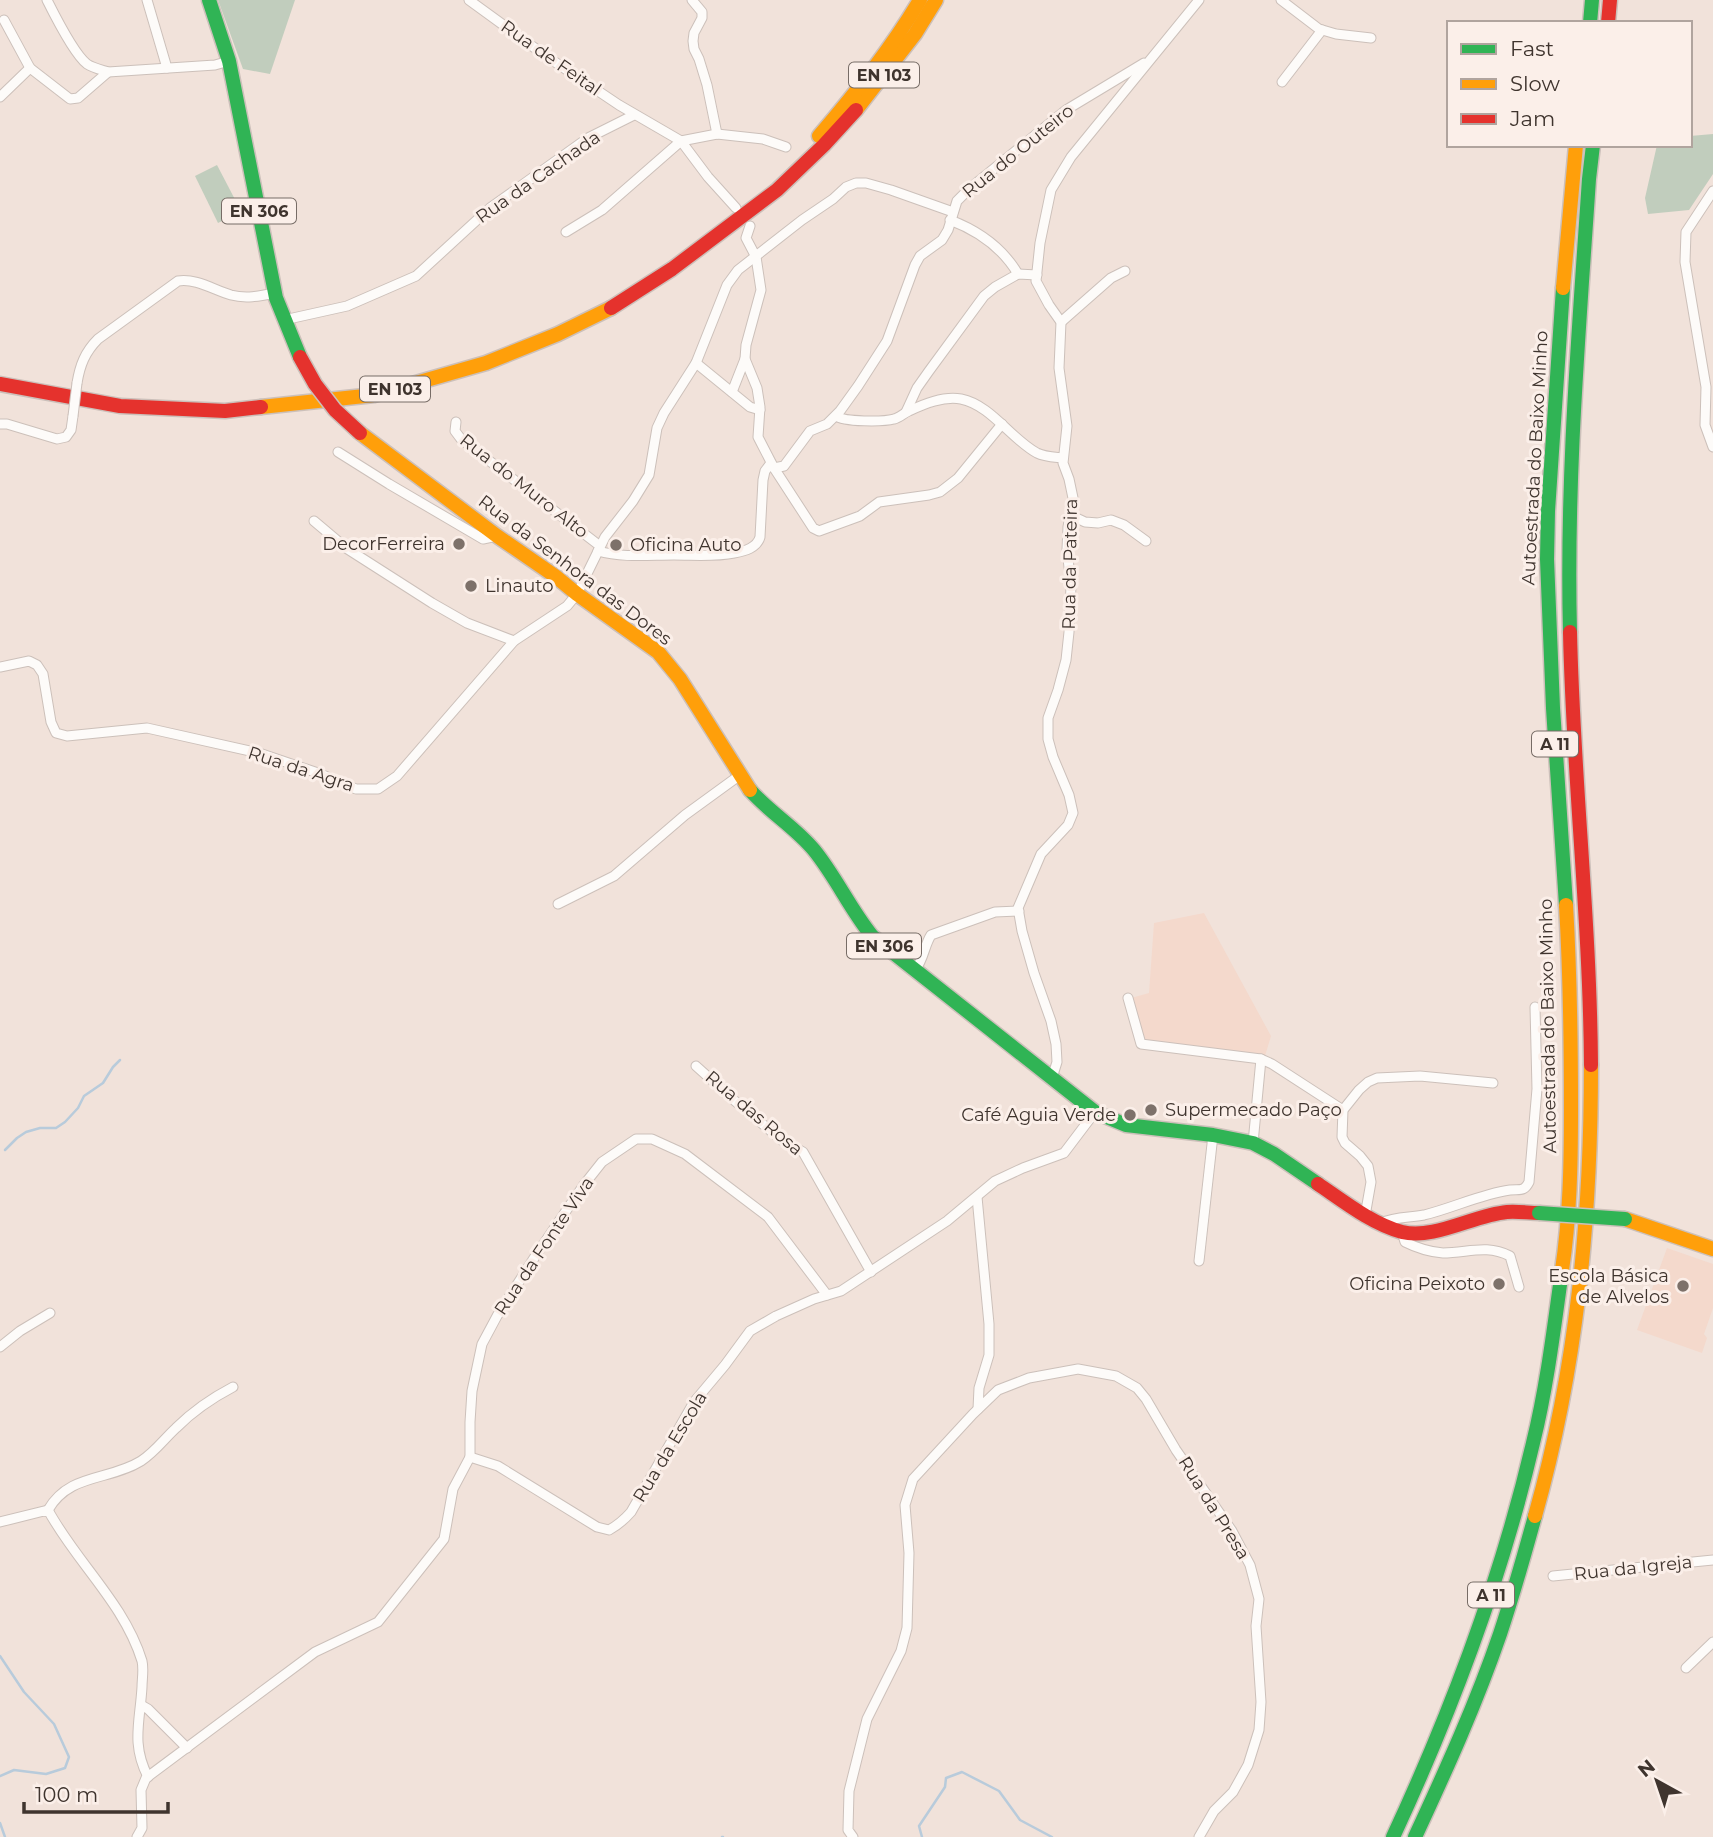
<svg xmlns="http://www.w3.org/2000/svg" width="1713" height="1837" font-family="Montserrat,sans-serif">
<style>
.built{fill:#f4d9cc}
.green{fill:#c1cdbd}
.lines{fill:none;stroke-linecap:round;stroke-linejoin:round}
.stream{stroke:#b8cbdb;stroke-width:2.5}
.street-casing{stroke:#ccc0ba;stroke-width:11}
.fast-casing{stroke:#ccc0ba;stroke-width:17}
.slow-casing{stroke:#ccc0ba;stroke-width:17}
.jam-casing{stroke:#ccc0ba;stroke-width:17}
.street{stroke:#fdfbf9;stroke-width:9}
.fast{stroke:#30b455;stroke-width:14}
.slow{stroke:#ff9f0a;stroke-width:14}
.jam{stroke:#e5322d;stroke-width:14}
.street-bridge-casing{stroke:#ccc0ba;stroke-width:11;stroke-linecap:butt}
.fast-bridge-casing{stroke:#ccc0ba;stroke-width:17;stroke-linecap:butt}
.jam-bridge-casing{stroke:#ccc0ba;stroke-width:17;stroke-linecap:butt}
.street-bridge{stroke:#fdfbf9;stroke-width:9}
.fast-bridge{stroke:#30b455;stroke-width:14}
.jam-bridge{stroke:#e5322d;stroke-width:14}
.poi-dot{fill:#7d716a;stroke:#fbefe9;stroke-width:2.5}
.labels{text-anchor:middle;stroke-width:6;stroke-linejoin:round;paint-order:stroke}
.shield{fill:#fbefe9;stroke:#776c66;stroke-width:2}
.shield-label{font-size:16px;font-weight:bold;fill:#3f342e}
.street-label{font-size:18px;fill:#3f342e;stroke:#fbefe9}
.poi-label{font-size:18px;fill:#3f342e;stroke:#fbefe9;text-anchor:end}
</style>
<rect width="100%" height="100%" fill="#f1e2da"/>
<g class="built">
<polygon points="1204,913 1271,1036 1265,1056 1145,1042 1131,998 1149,993 1154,923"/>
<polygon points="1667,1248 1713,1264 1713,1308 1704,1334 1707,1338 1702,1353 1637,1330"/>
</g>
<g class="green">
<polygon points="218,0 295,0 270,74 243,69"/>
<polygon points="1713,134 1713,174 1689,210 1648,214 1645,198 1657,145 1690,145 1690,136"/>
<polygon points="217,165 241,211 218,223 195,176"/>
</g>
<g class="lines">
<g class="stream">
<polyline points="5,1150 17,1138 26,1132 40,1128 56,1128 65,1122 78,1108 84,1096 103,1083 113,1067 120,1060"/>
<polyline points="0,1656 24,1692 54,1724 69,1757 65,1768 46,1774 14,1770 0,1776"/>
<polyline points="0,1823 5,1837"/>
<polyline points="722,1837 723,1837"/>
<polyline points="922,1837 919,1826 945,1787 946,1778 962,1772 999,1791 1020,1820 1052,1837"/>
</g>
<defs>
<g id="street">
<path d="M47,0C55,16 74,54 87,64C93,68 102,70 108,72L215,65L229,61"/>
<polyline points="147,0 167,68"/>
<polyline points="469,0 543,54 619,105 681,141 708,177 736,208"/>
<polyline points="692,0 702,12 702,18 694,33 693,41 694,49 699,59 707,85 717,134"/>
<polyline points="1281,0 1319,29 1336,34 1371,38"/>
<polyline points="4,20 30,68 70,99 78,98 108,72"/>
<polyline points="1282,82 1322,30"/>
<polyline points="0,97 30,68"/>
<polyline points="1713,191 1686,232 1685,262 1706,387 1705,425 1713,447"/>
<path d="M950,220C979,231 1002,247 1018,274"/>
<polyline points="750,226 746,238 756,257 761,290 746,345 745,359 757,388 760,407 758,437 774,468 813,528 819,531 860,516 879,502 929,495 940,492 958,478 1002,424"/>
<polyline points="566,232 602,210 681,141 717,134 763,139 786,147"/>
<polyline points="284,320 347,306 416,276 490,208 588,138 634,115"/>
<polyline points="1061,322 1111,278 1125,271"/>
<polyline points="696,363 750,407 760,410"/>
<path d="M77,383C80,365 85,352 98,339L178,281C196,278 214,290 231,295C246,299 260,296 275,293"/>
<polyline points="732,392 745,359"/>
<polyline points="906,412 917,388 929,371 984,296 995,287 1018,274 1037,275"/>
<path d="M836,416C844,422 883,422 894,419C899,418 904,413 909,411C924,404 943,396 961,399C991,405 1011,439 1037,453C1045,457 1054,457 1063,458"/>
<polyline points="456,422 455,431 461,439 600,546"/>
<polyline points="0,424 7,424 57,439 66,437 71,430 73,416"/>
<polyline points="338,452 389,484 483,539 497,536"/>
<polyline points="774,468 784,466 810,431 827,424 840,411 858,386 887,341 915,265 920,256 942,240 948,230 957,201 969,189 1066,110 1144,63"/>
<polyline points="1070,515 1085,522 1098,523 1111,520 1124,525 1146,541"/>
<polyline points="314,521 346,548 432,603 467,623 514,641"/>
<path d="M598,551C623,558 649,555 674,555C694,555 715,557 734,553C745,551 757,548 760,537L763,480L765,471L771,463"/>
<polyline points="0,667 29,661 37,665 43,674 51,722 56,733 67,736 147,728 259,753 318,773 356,789 378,789 397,776 514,641 567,606 577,594 605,537 633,501 649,475 657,428 664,413 696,363 727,285 738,270 802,220 833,199 846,187 856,183 866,183 891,190 953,212"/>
<polyline points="558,904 614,876 685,815 740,775"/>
<path d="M915,970C924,959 924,946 931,935L995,912L1019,911"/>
<polyline points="1128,998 1141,1044 1261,1059 1272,1064 1343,1110"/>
<polyline points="696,1066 735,1101 783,1141 803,1152 871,1272"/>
<polyline points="1052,1078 1057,1062 1056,1044 1051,1021 1034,973 1022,931 1018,908 1041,854 1068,825 1073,813 1069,795 1053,757 1048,739 1048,718 1058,690 1066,660 1069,632 1071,586 1067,549 1068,527 1073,498 1069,479 1063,463 1067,426 1059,368 1061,322 1049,305 1036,281 1040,243 1051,190 1071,157 1199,0"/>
<polyline points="1253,1143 1261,1059"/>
<polyline points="977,1197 989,1324 989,1355 979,1388 978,1409"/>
<polyline points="1365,1216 1371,1182 1368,1166 1360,1156 1345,1143 1342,1137 1343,1110 1359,1090 1368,1082 1377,1078 1420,1076 1493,1083"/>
<path d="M1381,1223C1396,1216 1408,1218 1424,1215C1453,1208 1481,1194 1510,1190C1520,1189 1524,1192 1529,1182L1537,1089L1535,1007"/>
<path d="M1402,1232L1405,1242C1417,1248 1430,1252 1443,1253C1468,1253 1486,1244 1510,1256L1519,1287"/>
<polyline points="1199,1261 1213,1135"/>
<polyline points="0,1347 20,1331 50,1313"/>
<path d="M470,1457L498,1466L597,1527L609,1530C618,1525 624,1520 631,1512L694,1402L725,1365L750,1331L776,1316L814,1299L841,1291L947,1221L995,1181L1023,1168L1064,1153L1095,1112"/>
<path d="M48,1510C69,1473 109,1481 141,1461C155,1452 164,1439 176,1428C193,1411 212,1398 233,1387"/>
<path d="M0,1522L48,1510C76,1562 124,1603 142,1661C144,1669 142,1679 142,1687C140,1722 131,1744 148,1777"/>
<polyline points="1553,1576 1713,1560"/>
<polyline points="1686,1668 1713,1642"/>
<polyline points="141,1705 148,1709 187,1748"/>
<polyline points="137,1837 142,1828 141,1790 146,1778 315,1652 378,1622 444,1539 453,1489 470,1457 470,1422 472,1391 482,1344 497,1316 536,1255 583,1186 602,1162 636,1139 652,1139 685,1154 768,1217 827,1295"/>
<polyline points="853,1837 848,1830 849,1791 867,1719 901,1651 907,1628 909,1553 905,1505 913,1479 973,1414 998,1390 1029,1378 1078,1369 1116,1376 1137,1388 1146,1399 1176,1450 1232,1531 1250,1565 1259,1599 1256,1626 1261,1702 1259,1730 1248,1765 1233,1792 1214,1811 1199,1837"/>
</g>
<g id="fast">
<polyline points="209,0 229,61 276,298 300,357"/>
<polyline points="1590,23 1592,0"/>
<polyline points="1563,288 1548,511 1547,559 1553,708 1566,905"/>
<path d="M1570,632C1566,481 1579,330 1589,179L1593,145"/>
<path d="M750,790C769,812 795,827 814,850C836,877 850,909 872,936L1095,1112L1126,1125L1213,1135L1253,1143L1274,1154L1318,1184"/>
<path d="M1393,1837C1452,1710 1501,1580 1533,1443C1547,1386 1554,1328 1562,1270"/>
<path d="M1415,1837C1446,1770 1476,1704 1500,1634C1513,1595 1524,1556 1535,1516"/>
</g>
<g id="slow">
<polyline points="856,110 915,34 936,0"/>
<path d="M819,136C856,93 891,49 920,0"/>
<polyline points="1563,288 1576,145"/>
<polyline points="261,407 374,395 486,363 558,334 611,308"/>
<polyline points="360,433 497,536 555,576 577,594 658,652 680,679 750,790"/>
<polyline points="1625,1219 1713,1249"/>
<path d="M1562,1270C1570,1217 1571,1163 1571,1109C1571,1041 1570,973 1566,905"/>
<path d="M1535,1516C1577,1367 1591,1219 1591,1065"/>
</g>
<g id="jam">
<polyline points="1608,23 1610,0"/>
<polyline points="611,308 672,269 777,190 824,145 856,110"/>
<polyline points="0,384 120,406 225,411 261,407"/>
<path d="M1570,632C1573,777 1590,920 1591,1065"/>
<path d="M1318,1184C1343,1201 1372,1224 1402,1232C1434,1240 1474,1215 1507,1212C1517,1211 1529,1213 1539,1213"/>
</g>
</defs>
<use href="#street" class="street-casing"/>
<use href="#fast" class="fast-casing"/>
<use href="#slow" class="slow-casing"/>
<use href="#jam" class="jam-casing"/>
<use href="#street" class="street"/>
<use href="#fast" class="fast"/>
<use href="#slow" class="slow"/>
<use href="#jam" class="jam"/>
<defs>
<polyline id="street-bridge" points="73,416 77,383"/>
<polyline id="fast-bridge" points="1539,1213 1625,1219"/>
<polyline id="jam-bridge" points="300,357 315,384 335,410 360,433"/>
</defs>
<use href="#street-bridge" class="street-bridge-casing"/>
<use href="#fast-bridge" class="fast-bridge-casing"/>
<use href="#jam-bridge" class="jam-bridge-casing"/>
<use href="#street-bridge" class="street-bridge"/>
<use href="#fast-bridge" class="fast-bridge"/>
<use href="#jam-bridge" class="jam-bridge"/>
</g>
<g class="poi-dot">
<circle cx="459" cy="544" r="7"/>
<circle cx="616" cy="545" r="7"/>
<circle cx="471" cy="586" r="7"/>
<circle cx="1151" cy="1110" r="7"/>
<circle cx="1130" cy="1115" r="7"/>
<circle cx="1499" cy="1284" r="7"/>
<circle cx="1683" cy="1286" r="7"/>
</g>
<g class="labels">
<g class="shield">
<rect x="849" y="62.5" width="70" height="25" rx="5"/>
<rect x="222" y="198.5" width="74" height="25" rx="5"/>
<rect x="360" y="376.5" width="70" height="25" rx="5"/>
<rect x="1532" y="731.5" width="46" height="25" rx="5"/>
<rect x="847" y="933.5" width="74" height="25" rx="5"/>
<rect x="1468" y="1582.5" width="46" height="25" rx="5"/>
</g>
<g class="shield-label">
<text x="884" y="81">EN 103</text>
<text x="259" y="217">EN 306</text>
<text x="395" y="395">EN 103</text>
<text x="1555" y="750">A 11</text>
<text x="884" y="952">EN 306</text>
<text x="1491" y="1601">A 11</text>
</g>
<g class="street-label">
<text transform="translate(551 58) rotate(35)" y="6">Rua de Feital</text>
<text transform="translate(1018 151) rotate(-39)" y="6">Rua do Outeiro</text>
<text transform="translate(538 177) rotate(-35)" y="6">Rua da Cachada</text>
<text transform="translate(1535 458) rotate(-87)" y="6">Autoestrada do Baixo Minho</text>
<text transform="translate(524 486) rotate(38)" y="6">Rua do Muro Alto</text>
<text transform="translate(1070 564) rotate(-89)" y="6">Rua da Pateira</text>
<text transform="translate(575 570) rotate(37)" y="6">Rua da Senhora das Dores</text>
<text transform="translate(301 769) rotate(18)" y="6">Rua da Agra</text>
<text transform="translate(1548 1026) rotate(-91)" y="6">Autoestrada do Baixo Minho</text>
<text transform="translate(754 1113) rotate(40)" y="6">Rua das Rosa</text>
<text transform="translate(544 1246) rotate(-56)" y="6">Rua da Fonte Viva</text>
<text transform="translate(670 1447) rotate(-59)" y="6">Rua da Escola</text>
<text transform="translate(1214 1508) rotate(58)" y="6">Rua da Presa</text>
<text transform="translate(1633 1568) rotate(-6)" y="6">Rua da Igreja</text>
</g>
<g class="poi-label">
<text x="445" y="550">DecorFerreira</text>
<text x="630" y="551" text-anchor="start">Oficina Auto</text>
<text x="485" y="592" text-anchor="start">Linauto</text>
<text x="1165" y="1116" text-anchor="start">Supermecado Paço</text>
<text x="1116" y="1121">Café Aguia Verde</text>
<text x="1669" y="1282">Escola Básica<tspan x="1669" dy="21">de Alvelos</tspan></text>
<text x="1485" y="1290">Oficina Peixoto</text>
</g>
</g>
<rect x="1447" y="21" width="245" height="126" fill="#fbefe9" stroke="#b0a49e" stroke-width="2"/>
<rect x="1461" y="44" width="35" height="10" fill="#30b455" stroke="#b0a49e" stroke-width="2"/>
<text x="1510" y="56" font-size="21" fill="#3f342e">Fast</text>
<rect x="1461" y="79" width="35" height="10" fill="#ff9f0a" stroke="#b0a49e" stroke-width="2"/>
<text x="1510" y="91" font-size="21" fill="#3f342e">Slow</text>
<rect x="1461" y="114" width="35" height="10" fill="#e5322d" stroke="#b0a49e" stroke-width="2"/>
<text x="1510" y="126" font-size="21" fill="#3f342e">Jam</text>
<g transform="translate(1657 1781) rotate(320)" stroke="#fbefe9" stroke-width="5" paint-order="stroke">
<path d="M0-5L12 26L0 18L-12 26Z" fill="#3f342e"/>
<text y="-10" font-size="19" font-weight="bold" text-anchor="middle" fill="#3f342e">N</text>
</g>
<path d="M24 1802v10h144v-10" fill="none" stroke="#3f342e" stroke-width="3.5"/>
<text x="35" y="1802" font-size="21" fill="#3f342e" stroke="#fbefe9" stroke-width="5" paint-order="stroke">100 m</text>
</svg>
